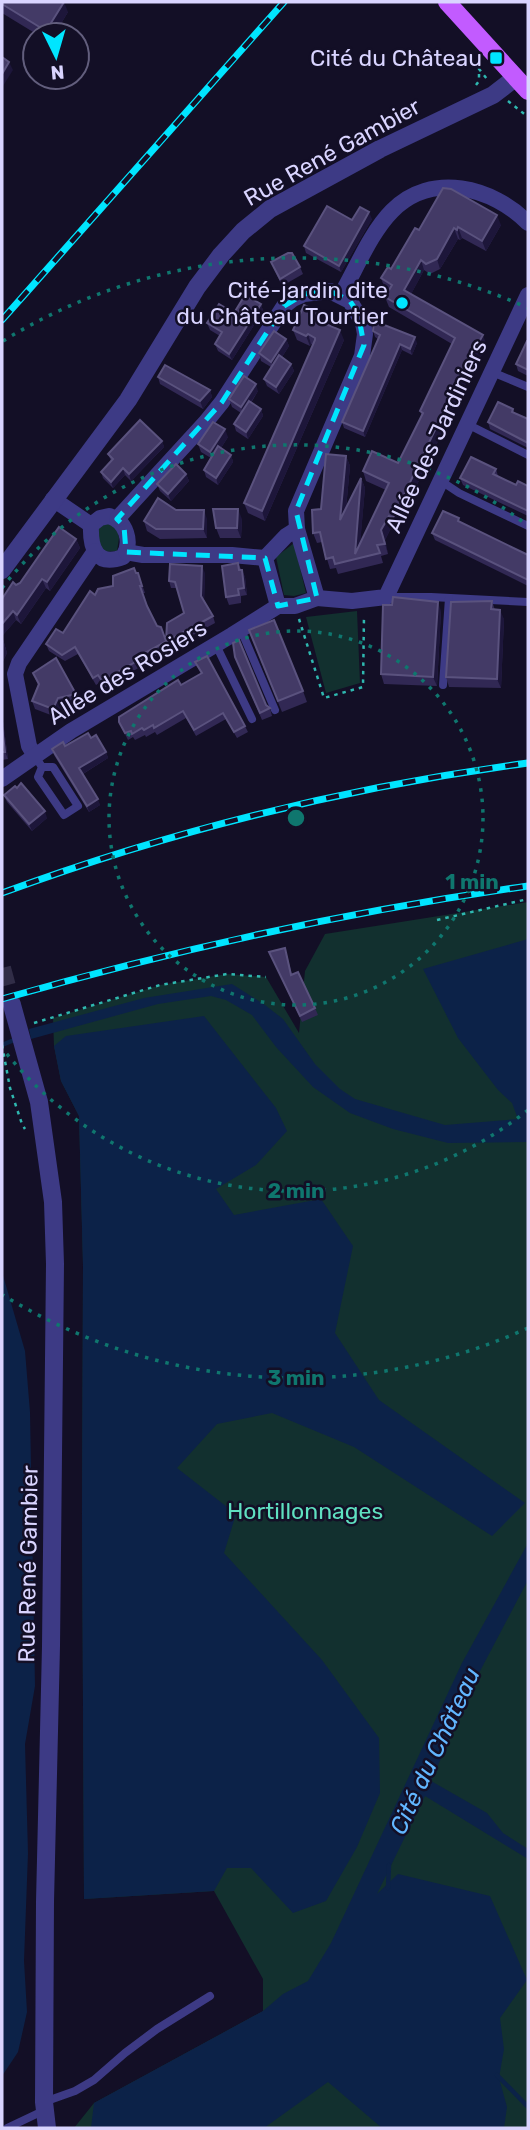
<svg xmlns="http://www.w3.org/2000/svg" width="530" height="2130" font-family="Rubik,sans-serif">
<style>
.green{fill:#12302f}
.water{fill:#0c2248}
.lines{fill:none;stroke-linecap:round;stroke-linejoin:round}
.stream{stroke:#0c2248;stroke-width:4.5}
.tertiary-tunnel{stroke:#312d47;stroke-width:18;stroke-dasharray:18 9;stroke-linecap:butt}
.path{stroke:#2fb8b0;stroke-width:2.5;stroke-dasharray:3.5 5;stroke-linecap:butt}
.service{stroke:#3d3a85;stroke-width:8}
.minor{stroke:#3d3a85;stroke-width:16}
.tertiary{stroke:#3d3a85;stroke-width:18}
.primary{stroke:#c25bff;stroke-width:18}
.rail-casing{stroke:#00e5ff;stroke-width:7}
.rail{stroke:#130f26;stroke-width:4.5;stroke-dasharray:13;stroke-linecap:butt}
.wall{fill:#312854}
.shaded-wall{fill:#1d163a}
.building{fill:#433a66;stroke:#5a527e;stroke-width:2}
.marked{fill:none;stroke:#00e5ff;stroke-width:5;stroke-dasharray:14 9;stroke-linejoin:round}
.ring{fill:none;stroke:#0f766e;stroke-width:3.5;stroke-dasharray:3.5 7}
.poi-dot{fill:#00e5ff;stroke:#130f26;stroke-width:2.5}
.labels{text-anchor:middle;stroke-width:5;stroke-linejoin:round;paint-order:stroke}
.poi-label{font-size:23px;fill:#d9d4ff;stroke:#130f26;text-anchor:end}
.street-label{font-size:23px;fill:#d9d4ff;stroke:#130f26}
.park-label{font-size:23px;fill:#5fe0c0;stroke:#130f26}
.water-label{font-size:24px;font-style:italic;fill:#62b6ff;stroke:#130f26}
.centre{fill:#0f766e;stroke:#130f26;stroke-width:3.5}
.ring-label{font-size:21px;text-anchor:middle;font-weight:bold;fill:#0f766e;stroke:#130f26;stroke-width:5;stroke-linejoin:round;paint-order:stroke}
</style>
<rect width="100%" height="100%" fill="#130f26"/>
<g class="green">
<polygon points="103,522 116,524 119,538 117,551 104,552 100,547 97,526"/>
<polygon points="294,543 306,593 294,596 284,595 276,557"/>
<polygon points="357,611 360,683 326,693 306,617"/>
<polygon points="528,902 528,2128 74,2128 94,2103 263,2011 263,1979 214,1891 84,1899 82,1514 83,1265 79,1116 61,1081 54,1046 53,1018 160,985 227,974 266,977 299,1033 305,971 325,934"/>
</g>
<g class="water">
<polygon points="528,939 528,1142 448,1143 393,1129 350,1113 313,1087 276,1047 252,1015 226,1000 211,996 158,1004 31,1039 29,1029 144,998 232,984 265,1005 283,1019 315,1064 340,1089 355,1099 445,1125 518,1119 512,1103 498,1090 458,1038 423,969"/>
<polygon points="204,1016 276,1108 287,1131 256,1165 216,1189 234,1215 321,1199 353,1246 335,1333 379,1400 525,1503 492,1536 354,1447 272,1413 217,1424 177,1468 236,1514 224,1553 322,1660 379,1738 380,1793 357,1847 326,1901 293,1913 251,1868 227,1868 214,1891 84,1899 82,1514 83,1265 79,1116 61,1081 54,1046 66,1036"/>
<polygon points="2,1272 25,1351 30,1412 35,1686 25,1744 28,1853 24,1961 27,2012 18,2052 2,2076"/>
<polygon points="528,1543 528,1580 479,1673 431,1781 487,1813 503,1833 528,1849 528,1859 425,1796 377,1894 398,1874 490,1896 527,1980 500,2018 504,2049 499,2078 507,2107 504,2128 382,2128 328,2082 264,2128 91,2128 94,2103 263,2011 283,1994 308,1981 331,1943 462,1663"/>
</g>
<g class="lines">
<g class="stream">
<polyline points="2,1045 14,1040"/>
<polyline points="388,1888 389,1865"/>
<polyline points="497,2075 528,2107"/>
</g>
<polyline class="tertiary-tunnel" points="2,968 12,1005"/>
<g class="path">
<polyline points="479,60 479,69 487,79"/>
<polyline points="476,85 479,81 479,69"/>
<polyline points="508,101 528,117"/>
<polyline points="299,619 324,698 363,687 364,615"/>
<polyline points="437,920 528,899"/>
<polyline points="34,1023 160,985 227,974 266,977"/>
<polyline points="2,1045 10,1088 22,1124 25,1129"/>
</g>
<g class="service">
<polyline points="492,372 528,387"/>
<polyline points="467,424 528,455"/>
<polyline points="441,481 459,493 528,526"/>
<polyline points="386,597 431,597 528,602"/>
<polyline points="241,630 275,710"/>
<polyline points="216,645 252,719"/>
<polyline points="443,685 449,598"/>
<polyline points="35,756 42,767 38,777 64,815 78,806 53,767 42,767"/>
<polyline points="44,2102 75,2091 94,2080 125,2053 157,2029 210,1996"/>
<polyline points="7,2128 45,2110"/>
</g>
<g class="minor">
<path d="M341,295C356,269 371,232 392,211C431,171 493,187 528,223"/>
<polyline points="53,499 91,525"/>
<path d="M109,516C126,521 133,542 123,557C96,567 90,548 91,525L100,518Z"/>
<polyline points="117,519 205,423 222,402 284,306 293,299 304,294 330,291 350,301 363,323 365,334 362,356 296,511 297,529"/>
<polygon points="297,529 317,598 295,606 278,606 265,558 286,536"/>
<polyline points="126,552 143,555 232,555 265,558"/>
<polyline points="317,598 352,601 386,597 528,295"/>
<polyline points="35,756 29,746 15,674 19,663 95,551"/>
<polyline points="2,779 71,731 232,635 278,606"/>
</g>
<g class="tertiary">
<polyline points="2,570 128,400 197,287 221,255 243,231 270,209 380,149 493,95 515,78"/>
<polyline points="12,1005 39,1102 53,1202 55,1264 51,1646 45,1902 44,2102 47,2128"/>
</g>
<polyline class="primary" points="447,2 528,91"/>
<defs>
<g id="rail">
<polyline points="2,320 284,2"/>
<path d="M2,893C173,830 348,787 528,763"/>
<path d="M2,999C174,950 350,911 528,886"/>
</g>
</defs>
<use href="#rail" class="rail-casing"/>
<use href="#rail" class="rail"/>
</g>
<g class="wall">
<polygon points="2,2 68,12 54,35 38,35 2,13"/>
<polygon points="372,219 341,272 306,253 304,246 352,220"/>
<polygon points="501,225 486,251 462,238 460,240 458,239 440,269 430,274 424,270 411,294 487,346 470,375 396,528 392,526 385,540 388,554 381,556 383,563 338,574 336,568 330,569 322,542 317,543 313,533 321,509 346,456 350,466 346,509 361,478 365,488 360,543 386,490 366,481 363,471 398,463 422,416 420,411 452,344 389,307 385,297 388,291 385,289 381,278 391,269 419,230"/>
<polygon points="271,262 300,267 303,274 282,286"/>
<polygon points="261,304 263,311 232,360 218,351 215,344 220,336 210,330 207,323"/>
<polygon points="321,321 344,340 265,521 248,513 244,503 313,345 311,344 310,346 297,340 293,330"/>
<polygon points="373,331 417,343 412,355 402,350 365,437 344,428 342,422 378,339 375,337"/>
<polygon points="286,339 289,346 282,357 291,364 294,371 279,394 267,386 264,379 271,367 261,361 259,353"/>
<polygon points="528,341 528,376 518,371 516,364"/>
<polygon points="158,377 210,390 212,397 203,409 160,384"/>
<polygon points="258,391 251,403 261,409 263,416 248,439 236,431 234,424 241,413 232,407 229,399"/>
<polygon points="513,409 514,413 528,419 528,448 490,429 488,422"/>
<polygon points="228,437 221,448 231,455 233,462 218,485 206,477 204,470 211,458 201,452 198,444"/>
<polygon points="162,441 164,447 131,481 125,475 113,488 103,478 101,472 111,461 108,454"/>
<polygon points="496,469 498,476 516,485 528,486 528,516 463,485 460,478"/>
<polygon points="186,474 189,481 171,501 160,491 157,484"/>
<polygon points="176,510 207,519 207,538 160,539 147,531 144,521"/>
<polygon points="242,519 241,538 220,538 216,528"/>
<polygon points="461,522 528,555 528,586 435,540 432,533"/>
<polygon points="76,539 80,548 50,591 46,588 21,624 16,620 2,636 7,653 2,663 2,599 16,585"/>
<polygon points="238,563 245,577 247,595 241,596 241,603 229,605 226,597"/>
<polygon points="136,573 138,573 145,593 143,593 147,607 157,626 166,641 184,613 177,588 171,588 169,581 205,573 204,600 213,616 215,623 146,661 147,663 104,688 101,682 96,685 78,654 65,661 49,651 46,644 63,633 95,595"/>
<polygon points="492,601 495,610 504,619 501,688 449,687 446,677"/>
<polygon points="441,611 437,686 384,684 381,674"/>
<polygon points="253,641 303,691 307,702 282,712"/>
<polygon points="235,657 266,705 270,708 272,716 262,720"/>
<polygon points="195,662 245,726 248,732 237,738 226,719 196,736 186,718 157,735 155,732 146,737 145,735 135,740 133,737 128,740 119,722 201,674"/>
<polygon points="33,673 76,694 79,701 61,705 56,717 35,709 32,701 38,685"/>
<polygon points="2,714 8,759 2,760"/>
<polygon points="91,738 106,752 108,758 83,774 100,805 89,812 54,755 52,749"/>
<polygon points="4,795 47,818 32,831 7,802"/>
<polygon points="269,952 287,955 292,975 315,1008 318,1015 302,1022"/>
</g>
<g class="shaded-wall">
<polygon points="64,2 68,12 54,35 48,35 46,31"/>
<polygon points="9,62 13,70 3,86 2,74"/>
<polygon points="369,212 372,219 341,272 339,266"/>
<polygon points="497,215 501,225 486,251 482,241"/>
<polygon points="458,227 462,238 460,240 457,230"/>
<polygon points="454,228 458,239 440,269 437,259"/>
<polygon points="421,260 424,270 408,300 404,290"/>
<polygon points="261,304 263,311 232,360 229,354"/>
<polygon points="317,311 321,321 318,329 314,319"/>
<polygon points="340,330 344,340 265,521 262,511"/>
<polygon points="308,334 311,344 310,346 306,336"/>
<polygon points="483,335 487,346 470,375 396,528 393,518 466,365"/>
<polygon points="415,337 417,343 412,355 410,349"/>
<polygon points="286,339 289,346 274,369 271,362"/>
<polygon points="400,344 402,350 365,437 363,431"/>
<polygon points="291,364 294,371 279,394 276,387"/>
<polygon points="256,384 258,391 243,414 241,407"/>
<polygon points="210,390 212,397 203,409 200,401"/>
<polygon points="261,409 263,416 248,439 246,432"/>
<polygon points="225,429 228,437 213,460 210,452"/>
<polygon points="162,441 164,447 131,481 129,474"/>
<polygon points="231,455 233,462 218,485 216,478"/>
<polygon points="346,456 350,466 344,530 340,520"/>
<polygon points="123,468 125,475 113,488 111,482"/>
<polygon points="186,474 189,481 171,501 168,494"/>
<polygon points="361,478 365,488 359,558 355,554"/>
<polygon points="238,509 242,519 241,538 237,528"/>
<polygon points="204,510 207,519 207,538 203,529"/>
<polygon points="389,516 392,526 385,540 388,554 381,530"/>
<polygon points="76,539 80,548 50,591 47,582"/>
<polygon points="202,566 205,573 204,603 201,596"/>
<polygon points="242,570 245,577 247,595 244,588"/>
<polygon points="42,579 46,588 21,624 17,615"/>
<polygon points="438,602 441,611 437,686 433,677"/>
<polygon points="500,610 504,619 501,688 497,679"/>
<polygon points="13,611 16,620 2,636 7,653 2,663 2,624"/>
<polygon points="58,698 61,705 56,717 53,709"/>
<polygon points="2,714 8,759 5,752 2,726"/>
<polygon points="106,752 108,758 81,775 79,768"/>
<polygon points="98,799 100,805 89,812 87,806"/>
<polygon points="45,811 47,818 32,831 29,824"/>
</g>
<g class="building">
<polygon points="2,2 64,2 46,31 2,4"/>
<polygon points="2,57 9,62 2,74"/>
<polygon points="443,188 451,189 497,215 482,241 458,227 457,230 454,228 437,259 426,264 421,260 404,290 483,335 466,365 393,518 389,516 381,530 385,544 377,545 380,553 335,564 333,557 326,559 320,532 313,533 312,510 321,509 326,454 346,456 340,520 361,478 355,554 389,483 363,471 372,451 398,463 423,413 420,411 455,338 385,297 392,285 381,278 388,267 391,269 415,228 419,230"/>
<polygon points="327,206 352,220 360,207 369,212 339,266 304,246"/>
<polygon points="288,253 292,253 300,267 280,279 271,262"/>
<polygon points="245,295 261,304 229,354 215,344 222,332 207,323 219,304 234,313"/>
<polygon points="304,305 317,311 314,319 340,330 262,511 244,503 315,340 315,338 308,334 306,336 293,330"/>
<polygon points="374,321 415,337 410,349 400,344 363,431 342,422 380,335 373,331"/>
<polygon points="274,331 286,339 271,362 259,353"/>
<polygon points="527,341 528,341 528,370 516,364"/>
<polygon points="279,355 291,364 276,387 264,379"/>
<polygon points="165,365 210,390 200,401 158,377"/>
<polygon points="244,376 256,384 241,407 229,399"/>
<polygon points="249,401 261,409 246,432 234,424"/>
<polygon points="498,402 513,409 512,412 528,419 528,443 488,422"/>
<polygon points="140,420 162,441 129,474 123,468 111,482 101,472 113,459 108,454"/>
<polygon points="213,422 225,429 210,452 198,444"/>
<polygon points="218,446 231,455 216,478 204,470"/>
<polygon points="471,457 496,469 493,474 516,485 518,481 528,486 528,511 460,478"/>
<polygon points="176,464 186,474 168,494 157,484"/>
<polygon points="158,498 176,510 204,510 203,529 156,529 144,521"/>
<polygon points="213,509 238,509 237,528 216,528"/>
<polygon points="443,511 459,518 458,521 528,555 528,580 432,533"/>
<polygon points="59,527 76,539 47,582 42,579 17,615 13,611 2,624 2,599 13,582 16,585 20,583"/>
<polygon points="238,563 239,570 242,570 244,588 238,589 239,595 226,597 222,566"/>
<polygon points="170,564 202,566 201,596 213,616 143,654 144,657 102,681 98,675 93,678 75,647 62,655 46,644 56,629 63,633 90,591 95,595 98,589 113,586 113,576 134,568 136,573 138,573 142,586 140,586 147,606 157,626 161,627 166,641 167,623 184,613 175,582 169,581"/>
<polygon points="393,597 438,602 433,677 381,674 383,605 392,605"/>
<polygon points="492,601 491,609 500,610 497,679 446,677 451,602"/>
<polygon points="274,620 303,691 278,701 249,630"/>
<polygon points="239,640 266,705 270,708 260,713 235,657 233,643"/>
<polygon points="207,656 245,726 234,732 223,713 194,730 183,711 154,728 153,725 144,730 142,728 132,734 131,731 125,733 119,722 119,717 178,680 181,685 202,673 195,662"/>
<polygon points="56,658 76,694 58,698 53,709 32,701 39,684 33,673"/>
<polygon points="2,726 5,752 2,752"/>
<polygon points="88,733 91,738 96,735 106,752 79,768 98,799 87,806 52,749 63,742 65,746"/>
<polygon points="21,783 45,811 29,824 4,795 15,786 17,788"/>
<polygon points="285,948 291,975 298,972 315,1008 300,1016 269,952"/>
</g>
<path class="marked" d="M330,291L350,301L358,313L364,345L296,511L317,598L278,606L265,558L126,552L124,526L117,519L222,402L284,306L304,294Z"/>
<g class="ring">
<circle cx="296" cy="818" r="187"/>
<path d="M528 1110A373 373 0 0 1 2 1048M2 588A373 373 0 0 1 528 526"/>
<path d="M528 1328A560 560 0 0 1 3 1295M3 341A560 560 0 0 1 528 308"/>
</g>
<g class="poi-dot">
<rect x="489" y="51" width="14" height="14" rx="3.5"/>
<circle cx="402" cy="303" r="7"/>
</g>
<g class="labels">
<g class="poi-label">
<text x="482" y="66">Cité du Château</text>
<text x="388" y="298">Cité-jardin dite<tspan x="388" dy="26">du Château Tourtier</tspan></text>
</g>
<g class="street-label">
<text transform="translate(332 152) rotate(-29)" y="8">Rue René Gambier</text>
<text transform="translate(436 436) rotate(-65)" y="8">Allée des Jardiniers</text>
<text transform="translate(127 672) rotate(-31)" y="8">Allée des Rosiers</text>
<text transform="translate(28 1564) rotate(-89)" y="8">Rue René Gambier</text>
</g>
<g class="park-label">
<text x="305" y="1519">Hortillonnages</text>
</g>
<g class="water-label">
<text transform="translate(435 1751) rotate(-65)" y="8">Cité du Château</text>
</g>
</g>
<circle cx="296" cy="818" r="10" class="centre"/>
<g class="ring-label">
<text x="472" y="889">1 min</text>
<text x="296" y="1198">2 min</text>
<text x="296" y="1385">3 min</text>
</g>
<rect width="530" height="2130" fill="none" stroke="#d9d4ff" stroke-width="7"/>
<g transform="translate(56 56) rotate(175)"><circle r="33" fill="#130f26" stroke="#625e7d" stroke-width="2"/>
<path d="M0-5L12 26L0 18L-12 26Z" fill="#00e5ff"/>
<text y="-10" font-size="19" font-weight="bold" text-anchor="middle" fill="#d9d4ff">N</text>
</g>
</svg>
